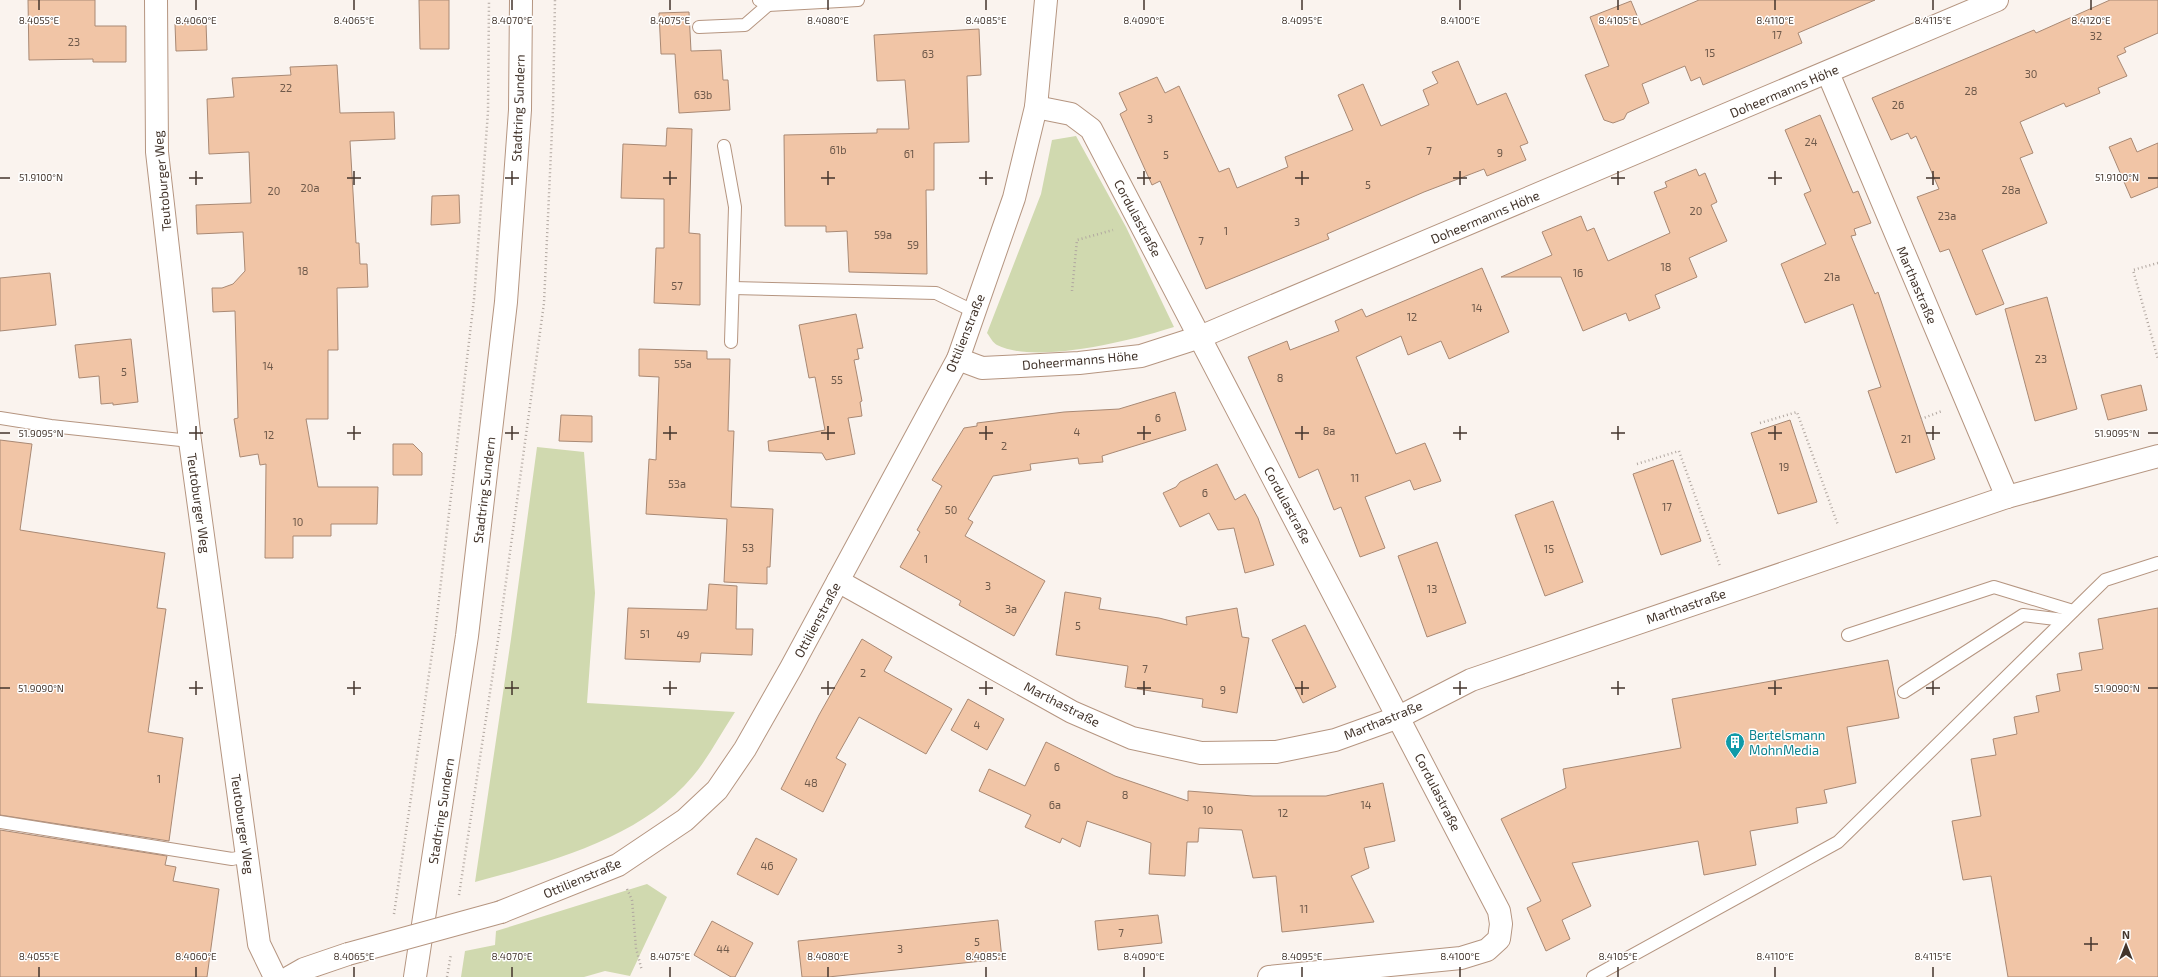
<svg xmlns="http://www.w3.org/2000/svg" width="2158" height="977" font-family="'Exo 2',sans-serif">
<style>
.green{fill:#d0d9af}
.building{fill:#f1c5a6;stroke:#a98974}
.lines{fill:none;stroke-linecap:round;stroke-linejoin:round}
.service-casing{stroke:#b59580;stroke-width:14}
.minor-casing{stroke:#b59580;stroke-width:24}
.secondary-casing{stroke:#b59580;stroke-width:24}
.path{stroke:#b1a7a0;stroke-width:2.5;stroke-dasharray:1 3;stroke-linecap:butt}
.service{stroke:#fff;stroke-width:12}
.minor{stroke:#fff;stroke-width:22}
.secondary{stroke:#fff;stroke-width:22}
.minor-bridge-casing{stroke:#b59580;stroke-width:24;stroke-linecap:butt}
.minor-bridge{stroke:#fff;stroke-width:22}
.ticks{fill:none;stroke:#43352c;stroke-width:1.5}
.labels{text-anchor:middle;stroke-width:3;stroke-linejoin:round;paint-order:stroke}
.number-label{font-size:11px;fill:#6e594a}
.street-label{font-size:13px;fill:#43352c;stroke:#fff}
.culture-label{font-size:13px;fill:#0d838f;stroke:#fff;text-anchor:start}
.ticks-label{font-size:10px;text-anchor:middle;fill:#43352c;stroke:#fff;stroke-width:3;stroke-linejoin:round;paint-order:stroke}
</style>
<rect width="100%" height="100%" fill="#faf3ee"/>
<g class="green">
<path d="M1076,136L1126,227L1174,327C1133,340 1036,365 997,345C993,343 990,337 987,333L1041,194L1052,140Z"/>
<path d="M537,447L584,452L595,593L587,703L735,712C721,733 709,757 693,776C641,838 551,862 475,882L511,639Z"/>
<polygon points="647,884 667,897 630,976 605,971 584,977 461,977 465,951 495,945 496,931"/>
</g>
<g class="building">
<polygon points="28,0 95,0 95,26 126,26 126,62 93,62 93,59 29,60"/>
<polygon points="419,0 449,0 449,49 420,49"/>
<polygon points="1699,0 1875,0 1798,33 1802,43 1703,85 1700,77 1691,81 1685,66 1642,84 1649,103 1627,113 1624,119 1613,123 1604,120 1585,75 1609,66 1590,17 1631,1 1641,25"/>
<polygon points="2110,0 2158,0 2158,33 2124,48 2126,52 2117,56 2127,76 2098,88 2100,93 2066,107 2064,103 2020,122 2033,153 2020,158 2047,223 1982,250 2004,304 1976,315 1949,249 1940,252 1917,197 1939,189 1916,136 1911,139 1908,133 1891,140 1872,98 2034,30 2036,33"/>
<polygon points="689,12 691,51 721,50 723,80 728,80 730,110 679,113 675,54 661,54 659,13"/>
<polygon points="206,23 207,50 176,51 175,24"/>
<polygon points="979,29 981,75 967,76 969,142 934,143 934,190 926,190 927,274 849,272 847,231 826,232 826,226 785,226 784,135 877,133 877,129 909,129 905,80 877,81 874,35"/>
<polygon points="1458,61 1477,105 1506,93 1528,143 1520,146 1526,160 1487,176 1484,169 1424,192 1327,234 1329,239 1206,289 1160,181 1152,185 1120,114 1127,110 1119,93 1157,77 1165,93 1179,86 1219,172 1229,168 1237,188 1288,167 1285,157 1353,130 1338,95 1363,84 1381,126 1429,105 1423,90 1438,83 1432,72"/>
<polygon points="337,65 340,113 394,112 395,139 350,141 356,243 359,243 360,264 367,264 368,287 337,288 338,350 328,350 328,419 306,419 318,487 378,487 377,524 331,524 331,536 293,536 293,558 265,558 266,464 260,465 258,454 240,457 234,419 238,418 235,311 213,312 212,288 222,288 233,284 245,271 243,232 197,234 196,205 251,203 249,152 209,154 207,99 234,97 232,78 291,75 290,67"/>
<polygon points="1820,115 1853,193 1858,191 1871,223 1854,229 1856,235 1851,236 1875,294 1878,292 1935,459 1896,473 1868,391 1881,387 1853,304 1805,323 1781,264 1826,244 1804,194 1811,191 1785,130"/>
<polygon points="667,128 692,129 689,233 700,234 700,305 654,303 656,248 664,248 664,199 621,198 623,144 666,146"/>
<polygon points="2131,138 2137,152 2158,143 2158,187 2131,198 2109,147"/>
<polygon points="1696,169 1699,176 1705,173 1717,202 1711,205 1727,241 1689,258 1697,277 1655,295 1660,308 1629,321 1626,313 1583,331 1561,277 1501,277 1552,255 1542,232 1581,216 1587,231 1594,228 1608,261 1670,233 1654,192 1667,187 1665,182"/>
<polygon points="459,195 460,223 431,225 432,196"/>
<polygon points="1482,268 1509,332 1449,359 1441,341 1408,355 1401,336 1356,357 1396,454 1425,443 1441,481 1414,490 1410,480 1365,497 1385,548 1360,557 1341,507 1334,510 1318,469 1299,478 1248,357 1287,341 1290,350 1339,331 1335,321 1362,309 1366,317"/>
<polygon points="50,273 56,325 0,331 0,278"/>
<polygon points="2047,297 2077,409 2035,421 2005,309"/>
<polygon points="856,314 863,348 857,349 859,359 854,360 862,401 860,402 862,416 848,418 855,454 826,460 822,453 769,451 768,441 825,430 815,377 809,378 799,325"/>
<polygon points="131,339 138,402 113,405 113,403 101,404 99,376 79,378 75,345"/>
<polygon points="639,349 707,351 707,359 730,359 728,431 734,431 731,507 773,509 770,567 767,567 767,584 724,582 727,519 646,514 649,459 656,460 659,377 639,376"/>
<polygon points="2141,385 2147,410 2108,420 2101,395"/>
<polygon points="1175,392 1186,430 1102,456 1103,462 1079,464 1078,458 1030,464 1031,470 993,476 968,519 973,522 965,536 1045,581 1014,636 959,605 961,601 900,567 920,532 917,530 942,486 932,480 964,428 977,426 977,423 1064,412 1119,409"/>
<polygon points="561,415 592,416 592,442 559,441"/>
<polygon points="1790,420 1817,502 1778,514 1751,433"/>
<polygon points="0,440 32,444 20,530 165,553 157,608 166,609 148,732 183,738 169,841 0,815"/>
<polygon points="393,444 413,444 422,453 422,475 393,475"/>
<polygon points="1673,460 1701,541 1661,555 1633,474"/>
<polygon points="1217,464 1235,500 1245,494 1258,518 1274,565 1245,573 1234,528 1218,530 1209,513 1180,527 1163,493 1176,487 1180,482"/>
<polygon points="1553,501 1583,582 1545,596 1515,515"/>
<polygon points="1437,542 1466,623 1427,637 1398,556"/>
<polygon points="709,584 737,586 736,629 753,629 752,655 701,653 700,662 625,659 628,608 707,610"/>
<polygon points="1065,592 1101,598 1099,609 1159,618 1187,625 1186,617 1237,608 1242,637 1249,638 1237,713 1202,707 1203,699 1125,687 1128,666 1056,655"/>
<polygon points="2158,608 2158,977 2008,977 1991,876 1963,880 1952,821 1981,816 1971,759 1996,755 1993,739 2017,734 2014,717 2039,712 2036,696 2060,691 2057,674 2082,670 2079,653 2103,649 2098,619"/>
<polygon points="1305,625 1336,687 1303,703 1272,640"/>
<polygon points="862,639 892,657 884,671 952,709 926,754 859,717 836,758 846,764 823,812 781,789 819,715"/>
<polygon points="1888,660 1899,718 1847,727 1856,783 1824,790 1827,803 1796,808 1798,823 1750,831 1756,865 1704,875 1698,841 1572,863 1591,906 1562,920 1570,939 1546,951 1527,908 1541,901 1501,819 1566,788 1563,769 1681,748 1672,699"/>
<polygon points="968,699 1004,719 987,750 951,730"/>
<polygon points="1046,742 1115,776 1188,801 1188,791 1253,796 1326,796 1383,783 1395,841 1364,848 1369,868 1351,876 1374,922 1282,932 1276,876 1253,878 1242,830 1199,828 1198,842 1187,842 1185,876 1149,874 1151,843 1087,821 1080,847 1062,838 1060,843 1025,827 1031,815 979,791 989,769 1025,786"/>
<polygon points="0,830 167,856 165,865 176,867 173,881 219,889 207,977 0,977"/>
<polygon points="756,838 797,859 778,895 737,874"/>
<polygon points="1158,915 1162,943 1098,950 1095,921"/>
<polygon points="998,920 1002,959 828,977 802,977 798,941"/>
<polygon points="712,921 753,943 735,977 731,977 694,955"/>
</g>
<g class="lines">
<defs>
<g id="service">
<polyline points="759,0 768,5 858,0"/>
<polyline points="699,27 745,25 768,5"/>
<polyline points="724,146 735,207 731,342"/>
<polyline points="733,288 936,293 975,312"/>
<polyline points="0,418 51,426 190,441"/>
<polyline points="1848,635 1994,587 2073,611"/>
<polyline points="1904,692 2023,615 2064,620"/>
<polyline points="0,822 232,859 247,856"/>
<polyline points="1593,977 1838,842 2105,580 2158,563"/>
</g>
<g id="minor">
<polyline points="156,0 157,152 190,441 259,944 275,977"/>
<polyline points="1828,73 2007,497"/>
<polyline points="1036,107 1071,114 1091,129 1499,911 1501,924 1499,939 1487,950 1461,958 1269,977"/>
<polyline points="958,359 982,368 1079,363 1141,356 1200,337 1997,0"/>
<polyline points="838,581 1072,712 1132,738 1201,753 1276,752 1335,740 1399,717 1471,680 2007,497 2158,456"/>
<polyline points="501,912 618,865 685,820 717,790 745,749 791,668 958,359 1014,198 1036,107 1046,0"/>
<polyline points="290,977 304,969 348,954"/>
</g>
<polyline id="secondary" points="415,977 467,636 506,302 520,110 521,0"/>
</defs>
<use href="#service" class="service-casing"/>
<use href="#minor" class="minor-casing"/>
<use href="#secondary" class="secondary-casing"/>
<g class="path">
<polyline points="2158,263 2133,270 2158,359"/>
<polyline points="1072,291 1077,240 1113,230"/>
<polyline points="1921,419 1942,411"/>
<polyline points="1760,423 1797,412 1838,525"/>
<polyline points="1637,464 1679,451 1720,566"/>
<polyline points="627,889 632,900 636,948 642,971"/>
<polyline points="459,895 498,640 544,303 553,108 555,0"/>
<polyline points="394,914 435,633 474,299 488,112 489,0"/>
<polyline points="447,977 451,954"/>
</g>
<use href="#service" class="service"/>
<use href="#minor" class="minor"/>
<use href="#secondary" class="secondary"/>
<defs>
<polyline id="minor-bridge" points="348,954 501,912"/>
</defs>
<use href="#minor-bridge" class="minor-bridge-casing"/>
<use href="#minor-bridge" class="minor-bridge"/>
</g>
<path class="ticks" d="M39,0V10M196,0V10M354,0V10M512,0V10M670,0V10M828,0V10M986,0V10M1144,0V10M1302,0V10M1460,0V10M1618,0V10M1775,0V10M1933,0V10M2091,0V10M196,171V185M354,171V185M512,171V185M670,171V185M828,171V185M986,171V185M1144,171V185M1302,171V185M1460,171V185M1618,171V185M1775,171V185M1933,171V185M0,178H10M189,178H203M347,178H361M505,178H519M663,178H677M821,178H835M979,178H993M1137,178H1151M1295,178H1309M1453,178H1467M1611,178H1625M1768,178H1782M1926,178H1940M2148,178H2158M196,426V440M354,426V440M512,426V440M670,426V440M828,426V440M986,426V440M1144,426V440M1302,426V440M1460,426V440M1618,426V440M1775,426V440M1933,426V440M0,433H10M189,433H203M347,433H361M505,433H519M663,433H677M821,433H835M979,433H993M1137,433H1151M1295,433H1309M1453,433H1467M1611,433H1625M1768,433H1782M1926,433H1940M2148,433H2158M196,681V695M354,681V695M512,681V695M670,681V695M828,681V695M986,681V695M1144,681V695M1302,681V695M1460,681V695M1618,681V695M1775,681V695M1933,681V695M0,688H10M189,688H203M347,688H361M505,688H519M663,688H677M821,688H835M979,688H993M1137,688H1151M1295,688H1309M1453,688H1467M1611,688H1625M1768,688H1782M1926,688H1940M2148,688H2158M2091,937V951M2084,944H2098M39,967V977M196,967V977M354,967V977M512,967V977M670,967V977M828,967V977M986,967V977M1144,967V977M1302,967V977M1460,967V977M1618,967V977M1775,967V977M1933,967V977"/>
<defs>
<symbol id="building-pin" viewBox="-11 -11 22 30"><path d="M0 17L-7.5 6A9.5 9.5 0 1 1 7.5 6Z" fill="#0f9aa8" stroke="#fff"/><path d="M-4-6H4V6H1V3H-1V6H-4ZM-2.5-4.3h1.7v1.8h-1.7ZM.8-4.3h1.7v1.8H.8ZM-2.5-1h1.7V.8h-1.7ZM.8-1h1.7V.8H.8Z" fill="#fff"/></symbol>
</defs>
<g fill-rule="evenodd">
<use href="#building-pin" x="1724" y="731" width="22" height="30"/>
</g>
<g class="labels">
<g class="number-label">
<text x="1777" y="39">17</text>
<text x="2096" y="40">32</text>
<text x="74" y="46">23</text>
<text x="1710" y="57">15</text>
<text x="928" y="58">63</text>
<text x="2031" y="78">30</text>
<text x="286" y="92">22</text>
<text x="1971" y="95">28</text>
<text x="703" y="99">63b</text>
<text x="1898" y="109">26</text>
<text x="1150" y="123">3</text>
<text x="1811" y="146">24</text>
<text x="838" y="154">61b</text>
<text x="1429" y="155">7</text>
<text x="1500" y="157">9</text>
<text x="909" y="158">61</text>
<text x="1166" y="159">5</text>
<text x="1368" y="189">5</text>
<text x="310" y="192">20a</text>
<text x="2011" y="194">28a</text>
<text x="274" y="195">20</text>
<text x="1696" y="215">20</text>
<text x="1947" y="220">23a</text>
<text x="1297" y="226">3</text>
<text x="1226" y="235">1</text>
<text x="883" y="239">59a</text>
<text x="1201" y="245">7</text>
<text x="913" y="249">59</text>
<text x="1666" y="271">18</text>
<text x="303" y="275">18</text>
<text x="1578" y="277">16</text>
<text x="1832" y="281">21a</text>
<text x="677" y="290">57</text>
<text x="1477" y="312">14</text>
<text x="1412" y="321">12</text>
<text x="2041" y="363">23</text>
<text x="683" y="368">55a</text>
<text x="268" y="370">14</text>
<text x="124" y="376">5</text>
<text x="1280" y="382">8</text>
<text x="837" y="384">55</text>
<text x="1158" y="422">6</text>
<text x="1329" y="435">8a</text>
<text x="1077" y="436">4</text>
<text x="269" y="439">12</text>
<text x="1906" y="443">21</text>
<text x="1004" y="450">2</text>
<text x="1784" y="471">19</text>
<text x="1355" y="482">11</text>
<text x="677" y="488">53a</text>
<text x="1205" y="497">6</text>
<text x="1667" y="511">17</text>
<text x="951" y="514">50</text>
<text x="298" y="526">10</text>
<text x="748" y="552">53</text>
<text x="1549" y="553">15</text>
<text x="926" y="563">1</text>
<text x="988" y="590">3</text>
<text x="1432" y="593">13</text>
<text x="1011" y="613">3a</text>
<text x="1078" y="630">5</text>
<text x="645" y="638">51</text>
<text x="683" y="639">49</text>
<text x="1145" y="673">7</text>
<text x="863" y="677">2</text>
<text x="1223" y="694">9</text>
<text x="977" y="729">4</text>
<text x="1057" y="771">6</text>
<text x="159" y="783">1</text>
<text x="811" y="787">48</text>
<text x="1125" y="799">8</text>
<text x="1055" y="809">6a</text>
<text x="1366" y="809">14</text>
<text x="1208" y="814">10</text>
<text x="1283" y="817">12</text>
<text x="767" y="870">46</text>
<text x="1304" y="913">11</text>
<text x="1121" y="937">7</text>
<text x="977" y="946">5</text>
<text x="723" y="953">44</text>
<text x="900" y="953">3</text>
</g>
<g class="street-label">
<text transform="translate(1784 91) rotate(-23)" y="5">Doheermanns Höhe</text>
<text transform="translate(518 108) rotate(-88)" y="5">Stadtring Sundern</text>
<text transform="translate(162 181) rotate(-95)" y="5">Teutoburger Weg</text>
<text transform="translate(1485 217) rotate(-23)" y="5">Doheermanns Höhe</text>
<text transform="translate(1138 218) rotate(62)" y="5">Cordulastraße</text>
<text transform="translate(1917 285) rotate(67)" y="5">Marthastraße</text>
<text transform="translate(965 333) rotate(-68)" y="5">Ottilienstraße</text>
<text transform="translate(1080 360) rotate(-5)" y="5">Doheermanns Höhe</text>
<text transform="translate(484 490) rotate(-83)" y="5">Stadtring Sundern</text>
<text transform="translate(199 503) rotate(82)" y="5">Teutoburger Weg</text>
<text transform="translate(1288 505) rotate(62)" y="5">Cordulastraße</text>
<text transform="translate(1686 606) rotate(-19)" y="5">Marthastraße</text>
<text transform="translate(817 620) rotate(-62)" y="5">Ottilienstraße</text>
<text transform="translate(1062 704) rotate(27)" y="5">Marthastraße</text>
<text transform="translate(1383 720) rotate(-22)" y="5">Marthastraße</text>
<text transform="translate(1438 792) rotate(63)" y="5">Cordulastraße</text>
<text transform="translate(441 811) rotate(-81)" y="5">Stadtring Sundern</text>
<text transform="translate(243 824) rotate(82)" y="5">Teutoburger Weg</text>
<text transform="translate(582 878) rotate(-23)" y="5">Ottilienstraße</text>
</g>
<g class="culture-label">
<text x="1749" y="740">Bertelsmann<tspan x="1749" dy="15">MohnMedia</tspan></text>
</g>
</g>
<g class="ticks-label">
<text x="39" y="24">8.4055°E</text>
<text x="196" y="24">8.4060°E</text>
<text x="354" y="24">8.4065°E</text>
<text x="512" y="24">8.4070°E</text>
<text x="670" y="24">8.4075°E</text>
<text x="828" y="24">8.4080°E</text>
<text x="986" y="24">8.4085°E</text>
<text x="1144" y="24">8.4090°E</text>
<text x="1302" y="24">8.4095°E</text>
<text x="1460" y="24">8.4100°E</text>
<text x="1618" y="24">8.4105°E</text>
<text x="1775" y="24">8.4110°E</text>
<text x="1933" y="24">8.4115°E</text>
<text x="2091" y="24">8.4120°E</text>
<text x="41" y="181">51.9100°N</text>
<text x="2117" y="181">51.9100°N</text>
<text x="41" y="437">51.9095°N</text>
<text x="2117" y="437">51.9095°N</text>
<text x="41" y="692">51.9090°N</text>
<text x="2117" y="692">51.9090°N</text>
<text x="39" y="960">8.4055°E</text>
<text x="196" y="960">8.4060°E</text>
<text x="354" y="960">8.4065°E</text>
<text x="512" y="960">8.4070°E</text>
<text x="670" y="960">8.4075°E</text>
<text x="828" y="960">8.4080°E</text>
<text x="986" y="960">8.4085°E</text>
<text x="1144" y="960">8.4090°E</text>
<text x="1302" y="960">8.4095°E</text>
<text x="1460" y="960">8.4100°E</text>
<text x="1618" y="960">8.4105°E</text>
<text x="1775" y="960">8.4110°E</text>
<text x="1933" y="960">8.4115°E</text>
</g>
<g transform="translate(2126 945)" stroke="#ffffff" stroke-width="3" paint-order="stroke">
<path d="M0-3L7 15L0 10L-7 15Z" fill="#43352c"/>
<text y="-6" font-size="11" font-weight="bold" text-anchor="middle" fill="#43352c">N</text>
</g>
</svg>
